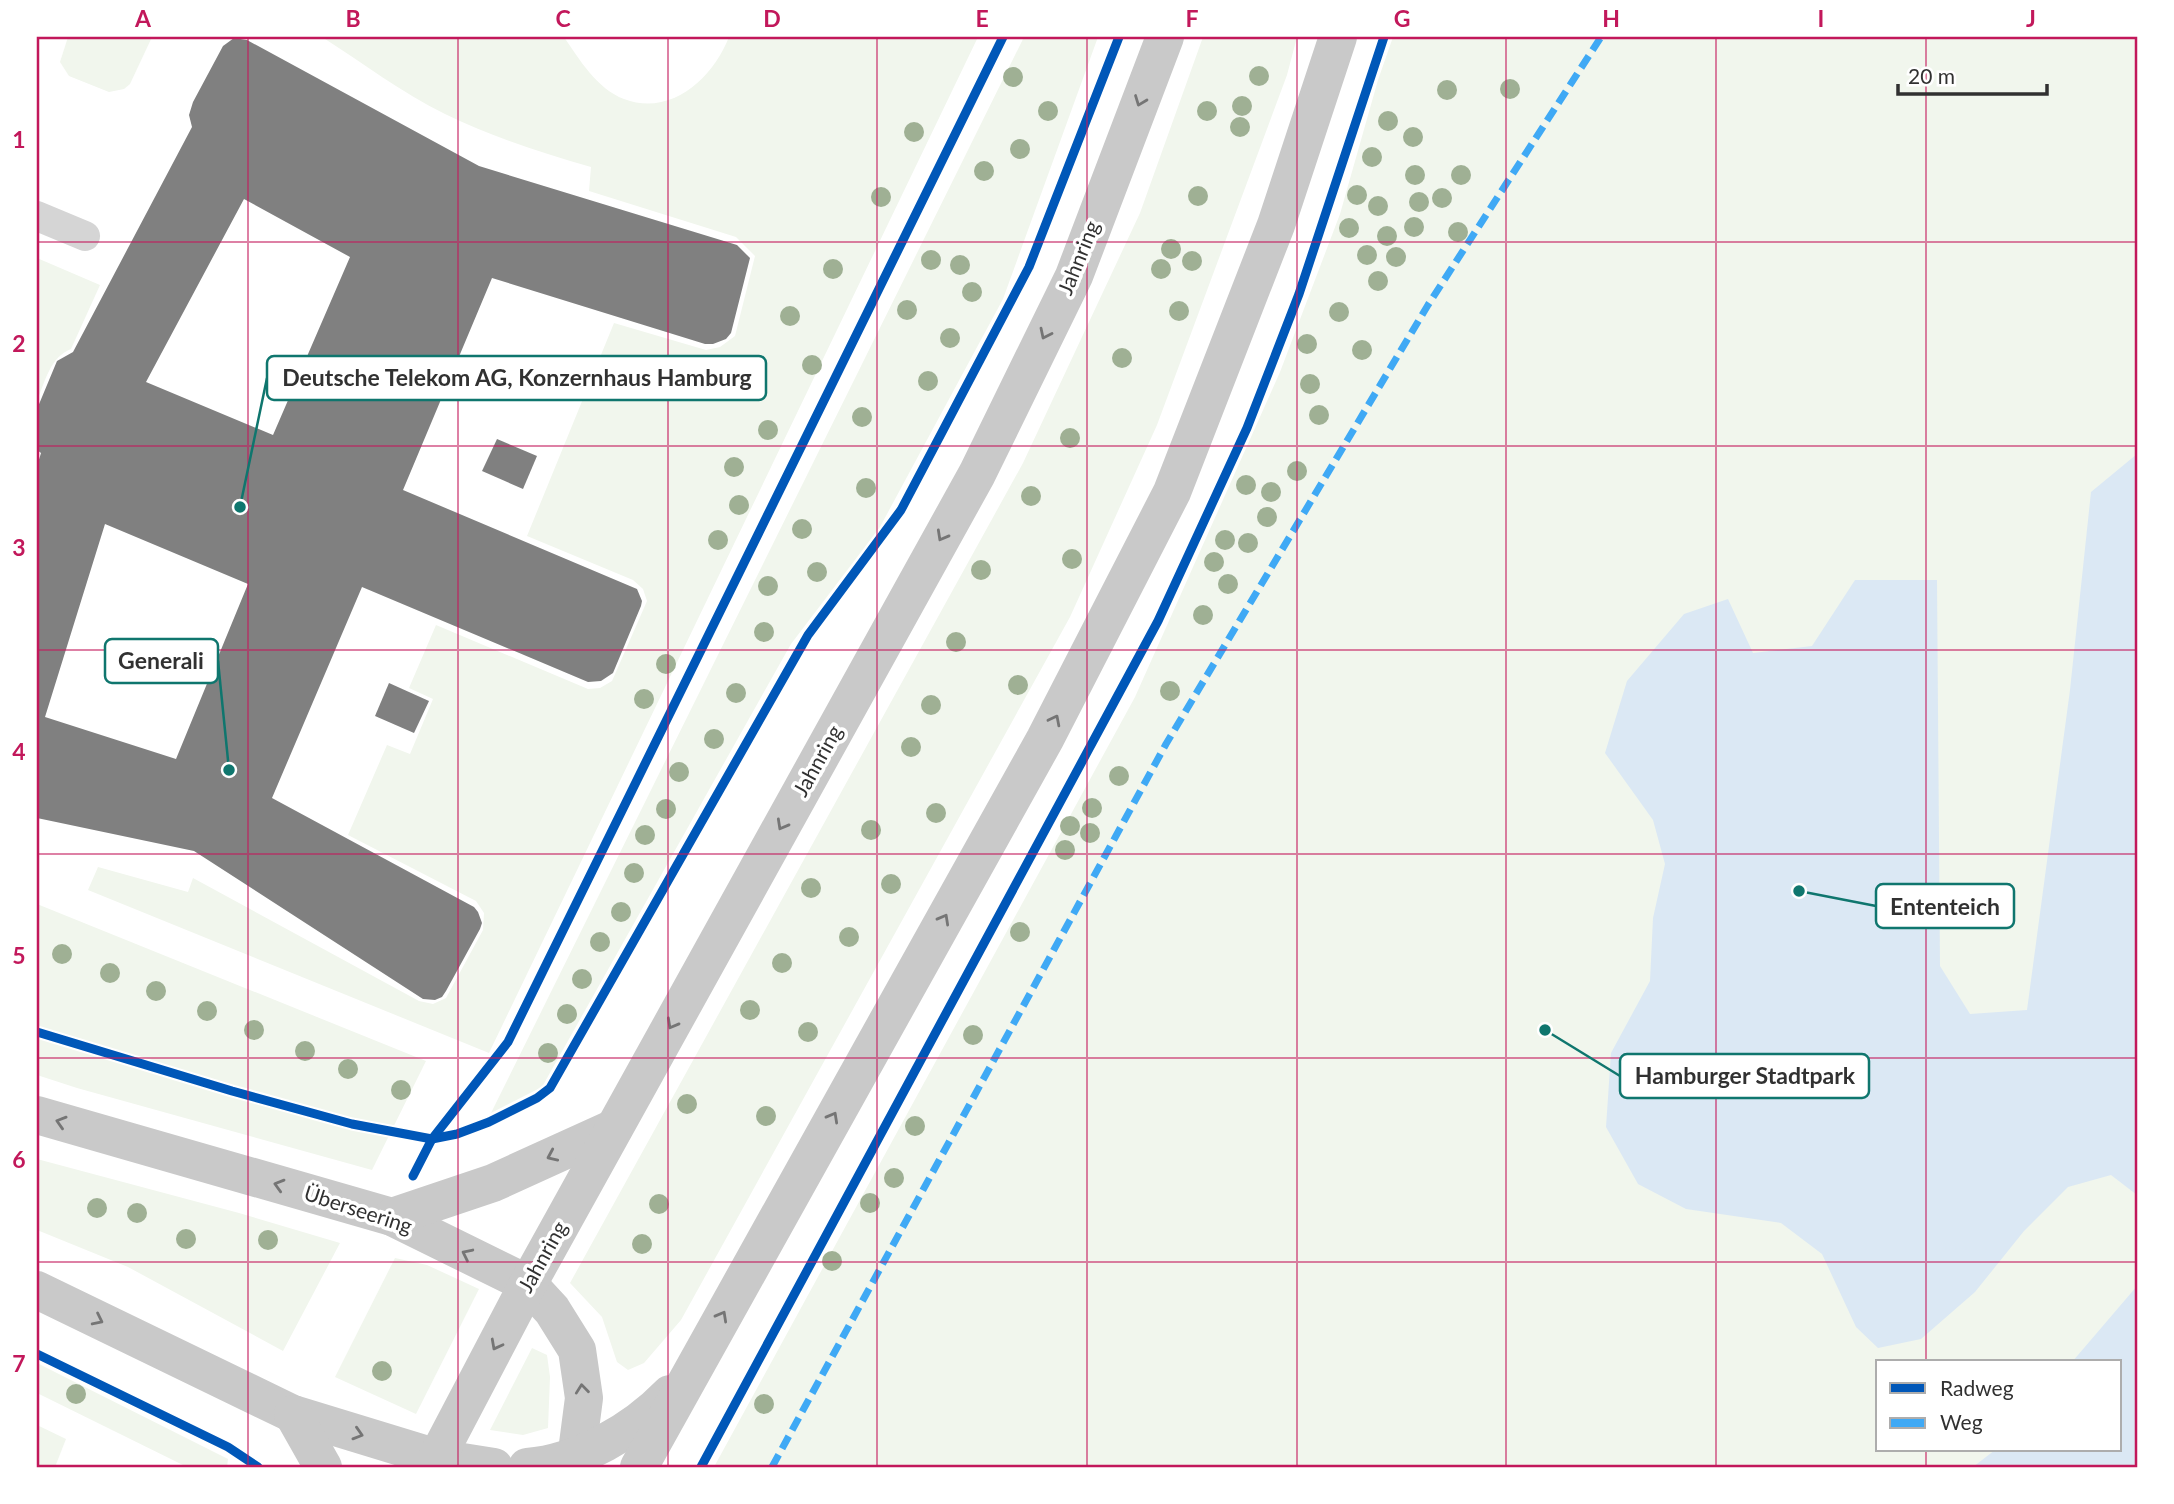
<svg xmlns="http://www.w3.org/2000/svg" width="2174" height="1504" font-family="Lato,sans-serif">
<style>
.green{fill:#f1f6ed;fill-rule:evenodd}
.water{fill:#dbe8f4}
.building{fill:#808080;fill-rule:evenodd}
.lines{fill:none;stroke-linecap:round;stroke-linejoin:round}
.lane{stroke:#d5d5d5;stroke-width:30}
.primary{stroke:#c9c9c9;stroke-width:38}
.quiet{stroke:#3fa9f5;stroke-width:7;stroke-dasharray:14 7;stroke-linecap:butt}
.cycleway-casing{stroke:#fff;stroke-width:13}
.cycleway{stroke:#0057b8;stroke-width:9}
.tree{fill:#9fb094}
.oneway{stroke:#757575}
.grid{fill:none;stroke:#c2185b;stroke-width:2;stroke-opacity:0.55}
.labels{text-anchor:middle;stroke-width:7;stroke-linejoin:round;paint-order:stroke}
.street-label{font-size:21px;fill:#313131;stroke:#fff}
.leader{fill:none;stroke:#0f766e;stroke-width:2.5}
.callout-dot{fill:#0f766e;stroke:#fff;stroke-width:2.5}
.callout{fill:#fff;stroke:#0f766e;stroke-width:2.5}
.callout-label{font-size:23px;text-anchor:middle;font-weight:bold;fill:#313131}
.neatline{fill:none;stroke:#c2185b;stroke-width:2.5}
.grid-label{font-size:23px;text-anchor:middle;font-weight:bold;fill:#c2185b}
</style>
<rect width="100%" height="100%" fill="#fff"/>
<g class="green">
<polygon points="68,37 152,37 130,84 124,89 109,92 69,76 60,62"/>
<path d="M322,37H564C579,59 597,89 624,99C671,117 713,78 729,37H978L489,1053L88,890L98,867L188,892L193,878L419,1001L433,1004L446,998L483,930L484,913L476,901L348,835L387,745L410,754L433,699L409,688L436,625L588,689L600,688L612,681L647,601L643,589L633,580L527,536L614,323L706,350L720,347L735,336L755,256L736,237L589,191L591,167C542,153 492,137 445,114C402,93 363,63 322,37Z"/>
<polygon points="1024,37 1098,37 1003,299 880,527 791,644 542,1087 491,1113"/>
<polygon points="1203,37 1297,37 1287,75 1157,425 1070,617 681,1320 644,1363 628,1370 617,1362 602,1317 570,1283 1023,463 1140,213"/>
<path d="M1393,37H2137V1467H714L1135,697L1280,372L1340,214L1378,80ZM1878,1362H2120V1450H1878Z"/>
<path d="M37,258L100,285L71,349C50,357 45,382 37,401Z"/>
<polygon points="37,904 426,1061 372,1170 77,1088 37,1075"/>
<polygon points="37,1159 239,1213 340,1243 283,1351 128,1267 37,1230"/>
<polygon points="395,1258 427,1265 479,1289 416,1414 335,1377"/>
<polygon points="532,1348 547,1355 550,1377 548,1428 523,1435 490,1430"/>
<polygon points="37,1363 228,1459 227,1467 187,1467 37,1393"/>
<polygon points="37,1425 66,1439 55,1467 37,1467"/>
</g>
<g class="water">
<polygon points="2137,454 2137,1195 2111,1175 2068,1187 2024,1231 1975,1292 1921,1339 1878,1348 1856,1327 1822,1254 1781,1223 1686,1209 1638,1184 1606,1127 1611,1053 1650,981 1653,918 1665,864 1653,820 1605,753 1627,681 1684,614 1728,599 1753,653 1812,646 1855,580 1937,580 1940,966 1970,1014 2027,1010 2070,690 2091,492"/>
<polygon points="2137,1286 2137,1467 1973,1467 1995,1450 2120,1450 2120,1362 2072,1362"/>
</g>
<g class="building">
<path d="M234,38L247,40L479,166L737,245L750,258L731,333L726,339L713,344H705L492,278L403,490L637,589L642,601L641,606L613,673L601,681L588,682L362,587L272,798L474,907L478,912L482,923L480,929L446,991L442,997L435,1000L423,999L194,851L37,818V466L41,453L37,450V409L57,361L73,352L192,127L189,115L193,102L223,46ZM244,199L350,257L273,435L146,382ZM105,524L248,584L176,759L45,717Z"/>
<polygon points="497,439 537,456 523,489 482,471"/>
<polygon points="389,683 429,701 414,733 375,716"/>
</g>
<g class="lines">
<polyline class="lane" points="37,216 85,236"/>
<g class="primary">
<polyline points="37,1115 392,1217 528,1284 552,1310 577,1350 584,1398 575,1467"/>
<polyline points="392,1217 493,1183 614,1128"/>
<polyline points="37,1290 293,1414 437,1458 494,1467"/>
<polyline points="293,1414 323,1467"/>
<polyline points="432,1467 528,1284 977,474 1074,276 1165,37"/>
<path d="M527,1467C579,1463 634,1431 670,1394"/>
<polyline points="639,1467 1045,739 1172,492 1276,225 1338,37"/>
</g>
<polyline class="quiet" points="772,1467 1166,744 1428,305 1601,37"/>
<defs>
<g id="cycleway">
<polyline points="37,1032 232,1091 352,1124 432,1139 457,1134 489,1122 537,1098 550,1088 808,635 901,510 1029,267 1119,37"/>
<polyline points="413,1176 432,1139 508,1042 1003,37"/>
<polyline points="37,1354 228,1447 258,1467"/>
<polyline points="701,1467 1158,621 1247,428 1299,294 1384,37"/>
</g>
</defs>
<use href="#cycleway" class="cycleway-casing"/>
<use href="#cycleway" class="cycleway"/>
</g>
<g class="tree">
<circle cx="1259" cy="76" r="10"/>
<circle cx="1013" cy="77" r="10"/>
<circle cx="1510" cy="89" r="10"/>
<circle cx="1447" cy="90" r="10"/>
<circle cx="1242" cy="106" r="10"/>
<circle cx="1048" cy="111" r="10"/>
<circle cx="1207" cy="111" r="10"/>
<circle cx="1388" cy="121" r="10"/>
<circle cx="1240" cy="127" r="10"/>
<circle cx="914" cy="132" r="10"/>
<circle cx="1413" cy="137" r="10"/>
<circle cx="1020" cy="149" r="10"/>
<circle cx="1372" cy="157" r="10"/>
<circle cx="984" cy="171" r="10"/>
<circle cx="1415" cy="175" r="10"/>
<circle cx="1461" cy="175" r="10"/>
<circle cx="1357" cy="195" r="10"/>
<circle cx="1198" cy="196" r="10"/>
<circle cx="881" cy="197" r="10"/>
<circle cx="1442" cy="198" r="10"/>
<circle cx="1419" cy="202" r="10"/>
<circle cx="1378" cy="206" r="10"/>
<circle cx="1414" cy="227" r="10"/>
<circle cx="1349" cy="228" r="10"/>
<circle cx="1458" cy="232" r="10"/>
<circle cx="1387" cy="236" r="10"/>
<circle cx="1171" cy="249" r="10"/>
<circle cx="1367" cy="255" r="10"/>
<circle cx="1396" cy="257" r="10"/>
<circle cx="931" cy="260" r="10"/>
<circle cx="1192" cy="261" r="10"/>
<circle cx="960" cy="265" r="10"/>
<circle cx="833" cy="269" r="10"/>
<circle cx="1161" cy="269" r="10"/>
<circle cx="1378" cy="281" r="10"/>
<circle cx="972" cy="292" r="10"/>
<circle cx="907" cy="310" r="10"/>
<circle cx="1179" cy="311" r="10"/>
<circle cx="1339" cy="312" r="10"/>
<circle cx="790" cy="316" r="10"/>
<circle cx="950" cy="338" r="10"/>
<circle cx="1307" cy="344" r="10"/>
<circle cx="1362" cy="350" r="10"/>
<circle cx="1122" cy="358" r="10"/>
<circle cx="812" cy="365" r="10"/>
<circle cx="928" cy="381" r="10"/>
<circle cx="1310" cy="384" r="10"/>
<circle cx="1319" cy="415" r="10"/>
<circle cx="862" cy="417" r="10"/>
<circle cx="768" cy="430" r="10"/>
<circle cx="1070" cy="438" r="10"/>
<circle cx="734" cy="467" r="10"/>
<circle cx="1297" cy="471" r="10"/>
<circle cx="1246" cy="485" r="10"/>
<circle cx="866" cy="488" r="10"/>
<circle cx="1271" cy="492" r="10"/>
<circle cx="1031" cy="496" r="10"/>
<circle cx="739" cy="505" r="10"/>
<circle cx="1267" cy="517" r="10"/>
<circle cx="802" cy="529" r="10"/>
<circle cx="718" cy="540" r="10"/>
<circle cx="1225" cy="540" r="10"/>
<circle cx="1248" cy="543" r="10"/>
<circle cx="1072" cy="559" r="10"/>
<circle cx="1214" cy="562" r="10"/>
<circle cx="981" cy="570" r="10"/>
<circle cx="817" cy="572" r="10"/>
<circle cx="1228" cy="584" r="10"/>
<circle cx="768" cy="586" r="10"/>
<circle cx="1203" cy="615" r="10"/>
<circle cx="764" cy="632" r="10"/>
<circle cx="956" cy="642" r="10"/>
<circle cx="666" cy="664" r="10"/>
<circle cx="1018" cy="685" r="10"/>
<circle cx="1170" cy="691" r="10"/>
<circle cx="736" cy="693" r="10"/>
<circle cx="644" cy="699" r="10"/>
<circle cx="931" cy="705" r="10"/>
<circle cx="714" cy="739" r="10"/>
<circle cx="911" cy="747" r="10"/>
<circle cx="679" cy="772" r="10"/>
<circle cx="1119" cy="776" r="10"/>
<circle cx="1092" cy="808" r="10"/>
<circle cx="666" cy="809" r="10"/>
<circle cx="936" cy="813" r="10"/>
<circle cx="1070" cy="826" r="10"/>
<circle cx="871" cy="830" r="10"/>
<circle cx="1090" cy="833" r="10"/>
<circle cx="645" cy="835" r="10"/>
<circle cx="1065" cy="850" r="10"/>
<circle cx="634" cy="873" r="10"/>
<circle cx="891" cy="884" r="10"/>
<circle cx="811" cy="888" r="10"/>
<circle cx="621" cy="912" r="10"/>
<circle cx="1020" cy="932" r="10"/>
<circle cx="849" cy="937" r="10"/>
<circle cx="600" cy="942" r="10"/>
<circle cx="62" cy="954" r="10"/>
<circle cx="782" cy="963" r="10"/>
<circle cx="110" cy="973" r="10"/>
<circle cx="582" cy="979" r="10"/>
<circle cx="156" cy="991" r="10"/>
<circle cx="750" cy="1010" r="10"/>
<circle cx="207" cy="1011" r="10"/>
<circle cx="567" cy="1014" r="10"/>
<circle cx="254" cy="1030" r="10"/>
<circle cx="808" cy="1032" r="10"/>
<circle cx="973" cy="1035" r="10"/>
<circle cx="305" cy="1051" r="10"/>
<circle cx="548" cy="1053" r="10"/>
<circle cx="348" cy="1069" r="10"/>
<circle cx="401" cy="1090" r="10"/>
<circle cx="687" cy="1104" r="10"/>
<circle cx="766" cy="1116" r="10"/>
<circle cx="915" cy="1126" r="10"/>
<circle cx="894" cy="1178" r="10"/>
<circle cx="870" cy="1203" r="10"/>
<circle cx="659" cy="1204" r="10"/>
<circle cx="97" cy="1208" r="10"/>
<circle cx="137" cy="1213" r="10"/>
<circle cx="186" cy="1239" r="10"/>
<circle cx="268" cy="1240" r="10"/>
<circle cx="642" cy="1244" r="10"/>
<circle cx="832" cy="1261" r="10"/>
<circle cx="382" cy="1371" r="10"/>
<circle cx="76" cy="1394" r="10"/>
<circle cx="764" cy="1404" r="10"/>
</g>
<defs><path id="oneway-chevron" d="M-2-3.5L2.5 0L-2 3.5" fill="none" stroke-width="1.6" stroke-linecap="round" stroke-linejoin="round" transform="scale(1.75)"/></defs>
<g class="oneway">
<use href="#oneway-chevron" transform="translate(1140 101) rotate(111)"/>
<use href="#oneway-chevron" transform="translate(1045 334) rotate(116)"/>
<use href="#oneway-chevron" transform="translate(942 536) rotate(119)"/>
<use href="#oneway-chevron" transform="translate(1055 720) rotate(-63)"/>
<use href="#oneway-chevron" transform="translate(782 825) rotate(119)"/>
<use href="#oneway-chevron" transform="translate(944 919) rotate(-61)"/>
<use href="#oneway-chevron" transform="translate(672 1024) rotate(119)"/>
<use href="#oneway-chevron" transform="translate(833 1117) rotate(-61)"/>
<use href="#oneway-chevron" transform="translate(61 1122) rotate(-163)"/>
<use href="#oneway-chevron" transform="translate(552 1156) rotate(156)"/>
<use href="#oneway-chevron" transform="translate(279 1185) rotate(-164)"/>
<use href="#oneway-chevron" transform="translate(467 1254) rotate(-154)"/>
<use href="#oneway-chevron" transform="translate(722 1316) rotate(-61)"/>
<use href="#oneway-chevron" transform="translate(98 1320) rotate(26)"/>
<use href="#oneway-chevron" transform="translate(496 1345) rotate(118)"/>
<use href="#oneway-chevron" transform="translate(582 1389) rotate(-96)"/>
<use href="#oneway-chevron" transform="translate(358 1434) rotate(17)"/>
</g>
<path class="grid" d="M248,37V1467M458,37V1467M668,37V1467M877,37V1467M1087,37V1467M1297,37V1467M1506,37V1467M1716,37V1467M1926,37V1362M37,242H2137M37,446H2137M37,650H2137M37,854H2137M37,1058H2137M37,1262H2137M1926,1450V1467"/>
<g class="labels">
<g class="street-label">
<text transform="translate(1079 258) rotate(-68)" y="7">Jahnring</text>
<text transform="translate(818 761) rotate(-61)" y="7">Jahnring</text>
<text transform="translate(358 1210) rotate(18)" y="7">Überseering</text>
<text transform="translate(543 1257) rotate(-61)" y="7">Jahnring</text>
</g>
</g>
<path class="leader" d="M240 507L267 378M229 770L218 661M1799 891L1876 906M1545 1030L1620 1076"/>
<g class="callout-dot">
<circle cx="240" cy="507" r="7"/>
<circle cx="229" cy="770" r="7"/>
<circle cx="1799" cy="891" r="7"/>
<circle cx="1545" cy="1030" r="7"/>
</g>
<g class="callout">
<rect x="267" y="356" width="499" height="44" rx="7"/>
<rect x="105" y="639" width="113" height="44" rx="7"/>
<rect x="1876" y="884" width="138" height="44" rx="7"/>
<rect x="1620" y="1054" width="249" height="44" rx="7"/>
</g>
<g class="callout-label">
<text x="517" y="386">Deutsche Telekom AG, Konzernhaus Hamburg</text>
<text x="161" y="669">Generali</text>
<text x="1945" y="915">Ententeich</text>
<text x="1745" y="1084">Hamburger Stadtpark</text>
</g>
<rect width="2174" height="1504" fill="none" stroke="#ffffff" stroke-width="77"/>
<rect x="1876" y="1360" width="245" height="91" fill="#ffffff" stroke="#adadad" stroke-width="2"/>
<rect x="1890" y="1383" width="35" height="10" fill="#0057b8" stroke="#adadad" stroke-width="2"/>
<text x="1940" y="1396" font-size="21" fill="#313131">Radweg</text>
<rect x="1890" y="1418" width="35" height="10" fill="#3fa9f5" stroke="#adadad" stroke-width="2"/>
<text x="1940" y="1430" font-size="21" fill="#313131">Weg</text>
<path d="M1898 84v10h149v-10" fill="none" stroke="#313131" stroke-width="3.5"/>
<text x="1908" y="84" font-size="21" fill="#313131" stroke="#ffffff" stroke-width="5" paint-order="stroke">20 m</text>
<rect x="38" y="38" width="2098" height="1428" class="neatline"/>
<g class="grid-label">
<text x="143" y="27">A</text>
<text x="353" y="27">B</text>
<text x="563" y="27">C</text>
<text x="772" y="27">D</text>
<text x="982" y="27">E</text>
<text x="1192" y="27">F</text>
<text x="1402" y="27">G</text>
<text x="1611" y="27">H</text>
<text x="1821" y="27">I</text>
<text x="2031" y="27">J</text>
<text x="19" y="148">1</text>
<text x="19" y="352">2</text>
<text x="19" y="556">3</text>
<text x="19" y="760">4</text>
<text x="19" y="964">5</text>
<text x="19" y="1168">6</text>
<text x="19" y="1372">7</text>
</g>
</svg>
